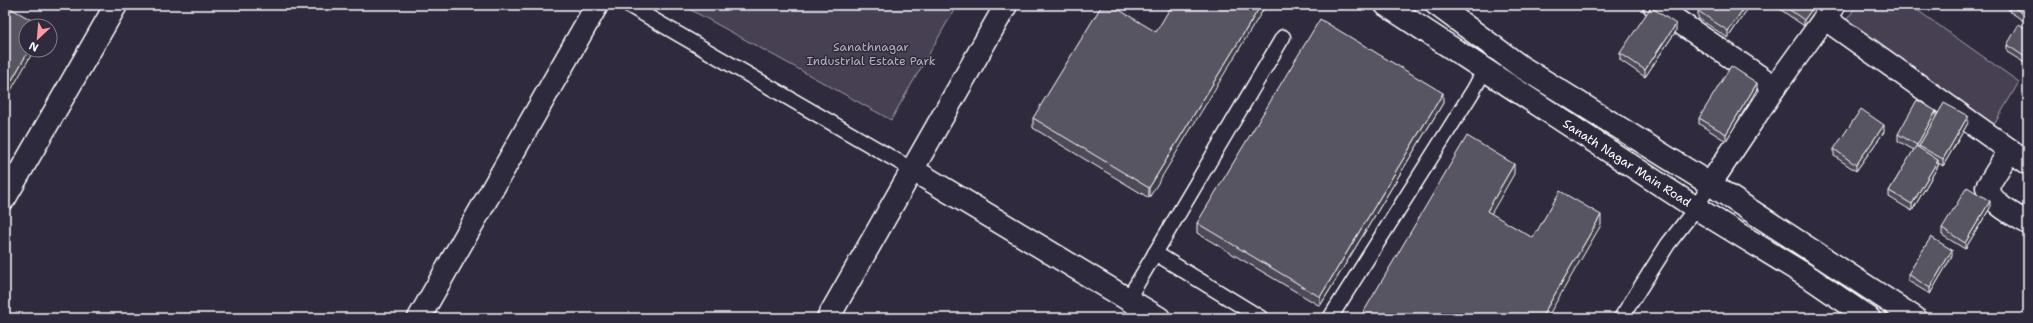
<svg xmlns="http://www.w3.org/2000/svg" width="2033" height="323" font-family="'Shantell Sans',sans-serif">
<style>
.park{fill:#464152;stroke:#a2a0a8}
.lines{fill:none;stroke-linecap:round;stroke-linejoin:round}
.lane-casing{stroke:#fff;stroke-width:17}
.street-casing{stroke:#fff;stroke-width:25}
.secondary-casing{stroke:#fff;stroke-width:25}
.lane{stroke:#2f2a3d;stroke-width:14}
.street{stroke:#2f2a3d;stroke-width:22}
.secondary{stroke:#2f2a3d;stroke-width:22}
.wall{fill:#4d4956;stroke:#fff}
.shaded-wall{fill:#3e3c46;stroke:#fff}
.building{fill:#595564;stroke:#fff}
.labels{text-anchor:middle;stroke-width:3;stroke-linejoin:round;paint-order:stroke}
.park-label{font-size:12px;fill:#b5b3ba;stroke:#2f2a3d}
.street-label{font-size:12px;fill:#fff;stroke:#2f2a3d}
</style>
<rect width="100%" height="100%" fill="#2f2a3d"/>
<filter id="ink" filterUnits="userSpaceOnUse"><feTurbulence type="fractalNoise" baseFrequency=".025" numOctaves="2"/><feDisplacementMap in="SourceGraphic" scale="8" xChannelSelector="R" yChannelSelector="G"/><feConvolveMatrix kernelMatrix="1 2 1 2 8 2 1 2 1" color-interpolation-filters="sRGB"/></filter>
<g filter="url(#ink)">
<g class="park">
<polygon points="682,5 957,5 891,120"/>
<polygon points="1857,5 1910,5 2019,82 1991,130 1839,31"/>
</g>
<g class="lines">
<defs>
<g id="lane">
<polyline points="628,5 913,170"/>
<polyline points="1155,253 1261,318"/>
<polyline points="1128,299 1283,37"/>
<polyline points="1330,318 1473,91 1485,69"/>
<polyline points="1621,318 1668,244 1696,208 1710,184"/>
</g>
<g id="street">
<polyline points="1654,5 1775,87"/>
<polyline points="1824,18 2028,163"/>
<path d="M2010,150L1987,187C1992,205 2013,214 2028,223"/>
<polyline points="913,170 1159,318"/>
<polyline points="1710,184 1775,87 1834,5"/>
<polyline points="5,198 116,5"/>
<polyline points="419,318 597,5"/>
<polyline points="828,318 1006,5"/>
</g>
<g id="secondary">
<polyline points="1386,5 1696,208 1812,279 1869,318"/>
<polyline points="1437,5 1520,66 1710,184 1915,318"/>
</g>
</defs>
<use href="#lane" class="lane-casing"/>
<use href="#street" class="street-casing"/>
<use href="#secondary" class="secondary-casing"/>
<use href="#lane" class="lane"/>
<use href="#street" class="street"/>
<use href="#secondary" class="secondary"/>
</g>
<g class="wall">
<polygon points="1703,5 1750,5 1728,38 1698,18 1698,11"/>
<polygon points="1774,5 1819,5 1804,26"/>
<polygon points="2009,5 2028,5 2028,24 2009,11"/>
<polygon points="2028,30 2028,65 2007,52 2007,45"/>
<polygon points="1676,31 1645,77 1620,60 1620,53"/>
<polygon points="1156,32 1149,198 1033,128 1033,118"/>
<polygon points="1757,89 1726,141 1699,124 1699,118"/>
<polygon points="1443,103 1320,306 1197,233 1197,223"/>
<polygon points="1936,116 1968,123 1943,166 1938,163 1938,166 1912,211 1889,197 1889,191 1914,150 1898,141 1898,134"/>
<polygon points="1884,132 1856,171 1834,156 1834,149"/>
<polygon points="1990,208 1965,249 1942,235 1942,228"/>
<polygon points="1952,256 1930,294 1908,281 1908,274"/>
</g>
<g class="shaded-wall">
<polygon points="1261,5 1266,5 1149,198 1149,188"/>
<polygon points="1746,5 1750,5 1728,38 1728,31"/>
<polygon points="1815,5 1819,5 1804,26 1804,20"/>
<polygon points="1676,24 1676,31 1645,77 1645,70"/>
<polygon points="29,50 34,50 5,101 5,92"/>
<polygon points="1757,83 1757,89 1726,141 1726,134"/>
<polygon points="1443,93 1443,103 1320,306 1320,297"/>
<polygon points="1936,111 1936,118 1919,146 1919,147 1917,151 1917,145"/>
<polygon points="1968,116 1968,123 1943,166 1943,159"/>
<polygon points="1884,125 1884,132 1856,171 1856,165"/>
<polygon points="1938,160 1938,166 1912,211 1912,204"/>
<polygon points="1514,164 1514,174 1487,221 1487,211"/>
<polygon points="1990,201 1990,208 1965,249 1965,243"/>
<polygon points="1601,215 1601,225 1547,318 1541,318"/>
<polygon points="1952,250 1952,256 1930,294 1930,288"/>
</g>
<g class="building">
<polygon points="5,5 42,26 26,26 26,50 29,50 5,92"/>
<polygon points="1102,5 1111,5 1156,32 1172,5 1261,5 1149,188 1033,118"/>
<polygon points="1703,5 1746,5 1728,31 1698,11"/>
<polygon points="1783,5 1815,5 1804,20"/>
<polygon points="2010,5 2028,5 2028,17"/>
<polygon points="1651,7 1676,24 1645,70 1620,53"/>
<polygon points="1320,19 1443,93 1320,297 1197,223"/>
<polygon points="2019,24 2028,30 2028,59 2007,45"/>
<polygon points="1731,66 1757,83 1726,134 1699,118"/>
<polygon points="1917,100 1936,111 1917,145 1898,134"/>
<polygon points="1944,103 1968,116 1943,159 1919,146"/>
<polygon points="1861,109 1884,125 1856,165 1834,149"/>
<polygon points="1467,136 1514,164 1487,211 1533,238 1560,191 1601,215 1541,318 1360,318"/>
<polygon points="1916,146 1938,160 1912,204 1889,191"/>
<polygon points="1967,187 1990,201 1965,243 1942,228"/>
<polygon points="1931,237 1952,250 1930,288 1908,274"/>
</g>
</g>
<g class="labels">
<g class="park-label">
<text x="871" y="51">Sanathnagar<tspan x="871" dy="14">Industrial Estate Park</tspan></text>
</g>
<g class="street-label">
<text transform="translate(1627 163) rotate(33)" y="4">Sanath Nagar Main Road</text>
</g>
</g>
<rect width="2033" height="323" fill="none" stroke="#2f2a3d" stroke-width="20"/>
<rect x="10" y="10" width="2013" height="303" fill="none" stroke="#fff" stroke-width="1.5" filter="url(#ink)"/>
<g transform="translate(38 38) rotate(206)"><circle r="19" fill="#2f2a3d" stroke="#827f8b"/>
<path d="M0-3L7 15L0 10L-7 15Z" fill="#ff9aa2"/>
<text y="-6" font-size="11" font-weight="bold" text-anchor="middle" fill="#ffffff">N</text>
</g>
</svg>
